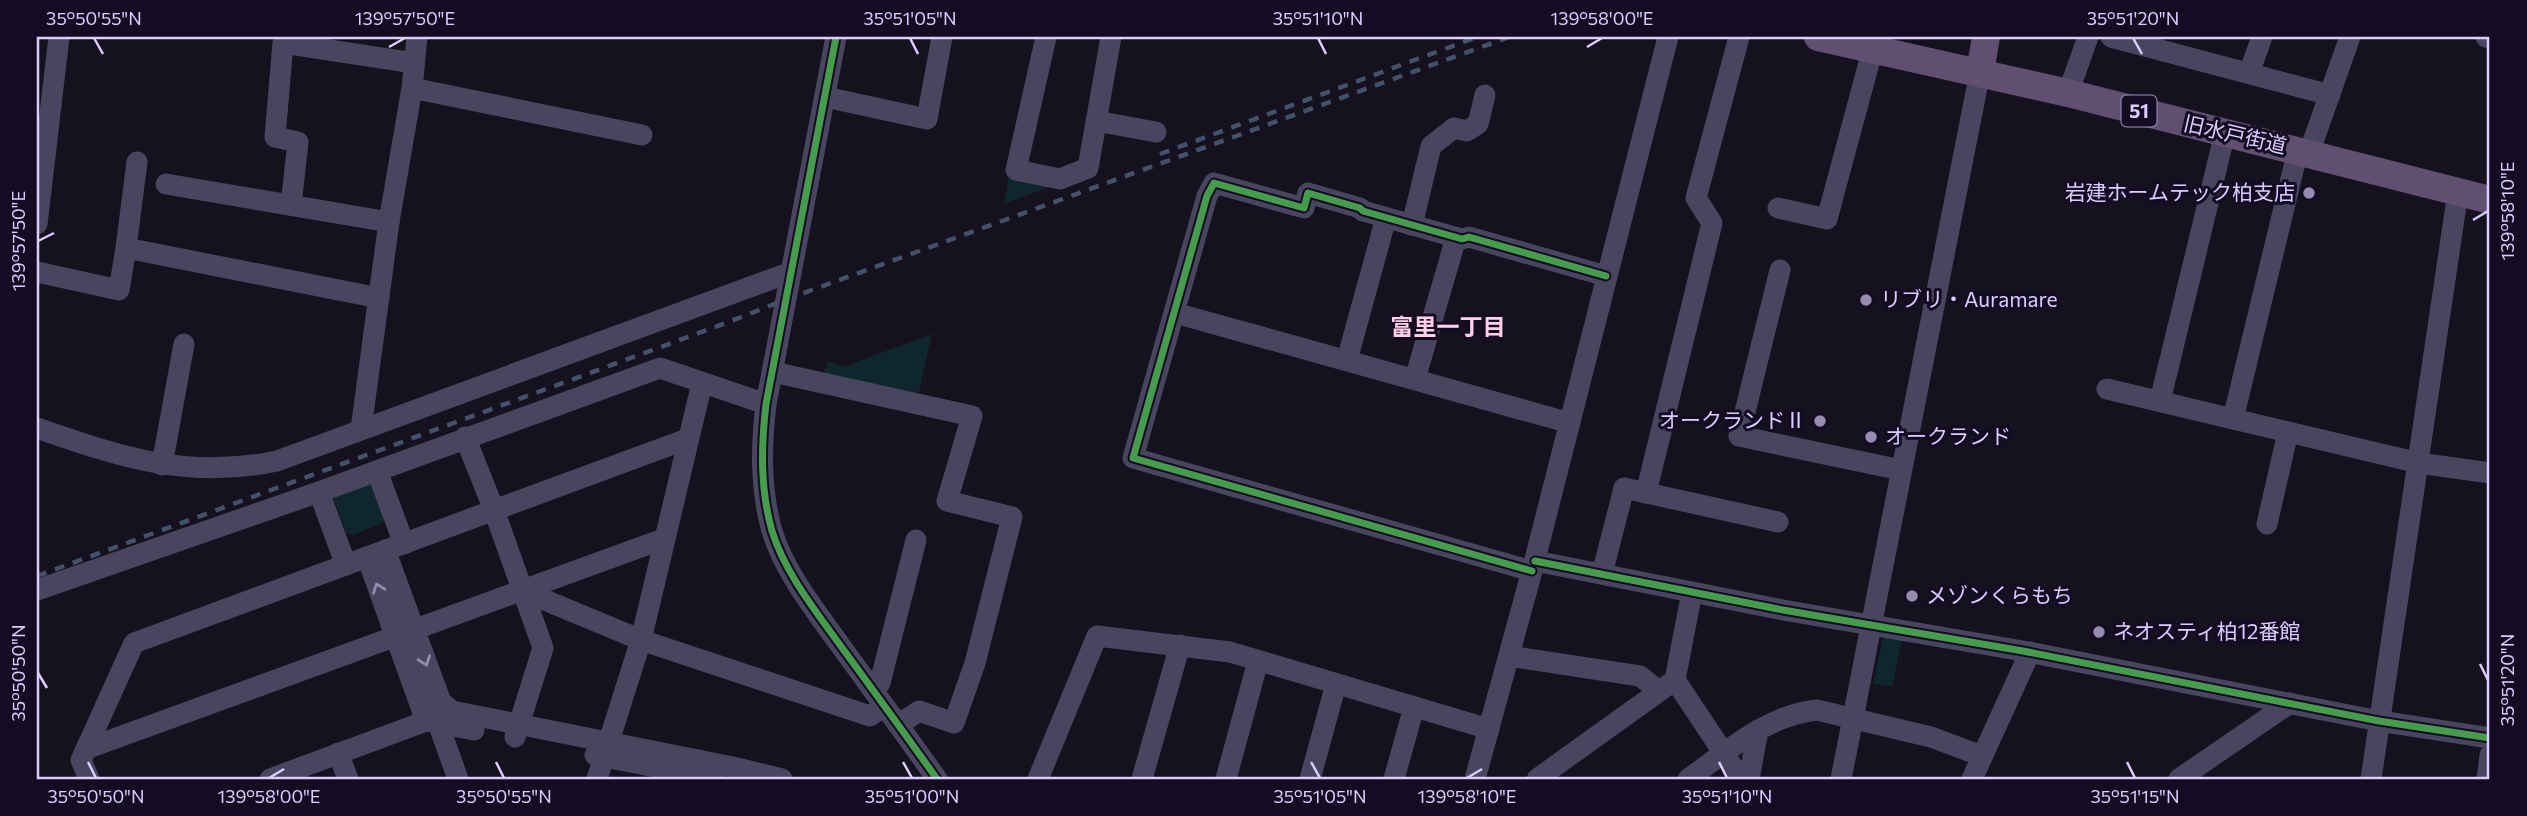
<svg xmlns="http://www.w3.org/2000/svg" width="2527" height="816" font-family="Commissioner,'Noto Sans JP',sans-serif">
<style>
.green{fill:#0f272c}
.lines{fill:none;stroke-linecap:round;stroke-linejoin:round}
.minor{stroke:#4a455f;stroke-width:21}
.major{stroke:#604f70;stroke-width:28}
.rail{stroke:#43526a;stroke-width:4.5;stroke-dasharray:10 9;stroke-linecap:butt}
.cycleway-casing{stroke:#130c23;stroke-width:11}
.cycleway{stroke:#469c4c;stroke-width:7}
.oneway{stroke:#928aaf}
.ticks{fill:none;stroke:#dbceff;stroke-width:2.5}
.poi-dot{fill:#968cb0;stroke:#130c23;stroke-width:2.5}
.labels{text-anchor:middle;stroke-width:6;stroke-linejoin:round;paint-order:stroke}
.shield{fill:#130c23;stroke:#9f94bd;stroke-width:2}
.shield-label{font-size:19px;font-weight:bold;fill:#dbceff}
.street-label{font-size:21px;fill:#dbceff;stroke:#130c23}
.poi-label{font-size:21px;fill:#dbceff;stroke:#130c23;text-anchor:start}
.neighbourhood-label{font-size:23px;font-weight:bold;fill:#ffd0e7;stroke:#130c23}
.neatline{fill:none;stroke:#dbceff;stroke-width:2.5}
.ticks-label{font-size:18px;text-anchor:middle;fill:#dbceff}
</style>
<rect width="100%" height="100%" fill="#15111e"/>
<g class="green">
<polygon points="1009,175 1060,183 1004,204"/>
<polygon points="932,334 918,396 828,377 824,372 828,361 845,366"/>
<polygon points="369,478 384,519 383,523 353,535 346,533 331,492"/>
<polygon points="1883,637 1902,640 1892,687 1873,683"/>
</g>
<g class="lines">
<g class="minor">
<path d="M836,37L766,404C761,447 760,488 772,531C785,573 815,610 840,645C873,690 905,734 937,779"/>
<polyline points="1046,37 1016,170 1060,179 1088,168 1111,37"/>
<polyline points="2111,37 2330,95"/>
<polyline points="2486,37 2490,38"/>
<polyline points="2249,73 2262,37"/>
<polyline points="412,88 642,135"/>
<polyline points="2068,93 2088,37"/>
<polyline points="825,97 927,119 942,37"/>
<polyline points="1096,121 1156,132"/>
<polyline points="2309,153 2350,37"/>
<polyline points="137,162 126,248 379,298"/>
<polyline points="166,184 389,222"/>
<polyline points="291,205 298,142 275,137 283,43 414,63"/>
<polyline points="1778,208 1827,219 1873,48"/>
<polyline points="37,224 59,37"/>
<polyline points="1412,225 1431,146 1454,128 1467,131 1478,124 1485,95"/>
<polyline points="1780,270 1739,436 1901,470"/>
<polyline points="37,272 119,290 126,248"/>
<polyline points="1175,313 1570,423"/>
<polyline points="1347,360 1386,218"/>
<polyline points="773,372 972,416 947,501 1012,517 975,663 954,723 919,711 898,725"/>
<polyline points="1415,379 1456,238"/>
<polyline points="2107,389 2419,463 2490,473"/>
<polyline points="2160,401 2225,133"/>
<polyline points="2233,419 2298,150"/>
<path d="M37,428C120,457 188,480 277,461L791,272"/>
<polyline points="361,429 389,222 412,88 417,37"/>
<polyline points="465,437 494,510 543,648 515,737"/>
<polyline points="162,465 184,344"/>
<polyline points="377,471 404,544"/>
<polyline points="319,492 346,565"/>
<polyline points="1646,493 1712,223 1696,198 1739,37"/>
<polyline points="2267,524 2288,432"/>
<polyline points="385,550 441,702 452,711 733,767 782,779"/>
<polyline points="367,557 426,721 474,730"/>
<polyline points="1535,561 1783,610 2023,651 2379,721 2490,738"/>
<polyline points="1532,571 1133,458 1207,196 1214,183 1304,208 1308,193 1360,208 1363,211 1462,239 1469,237 1606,276"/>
<polyline points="1602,574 1624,488 1778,522"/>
<polyline points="37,590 319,492 660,368 766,404"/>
<polyline points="523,591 641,640 870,716 884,706"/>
<polyline points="1509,656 1640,676 1659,691"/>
<polyline points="1675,680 1741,779"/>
<polyline points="872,689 880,683 916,540"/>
<polyline points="438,723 458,779"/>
<polyline points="86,749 663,539"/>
<polyline points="338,753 348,779"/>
<polyline points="595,755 716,779"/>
<polyline points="89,779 81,760 134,643 687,439"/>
<polyline points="270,779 437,717"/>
<polyline points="597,779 641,640 702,383"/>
<polyline points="1038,779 1097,636 1230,652 1489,729"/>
<polyline points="1142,779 1180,645"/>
<polyline points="1226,779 1258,661"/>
<polyline points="1310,779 1336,684"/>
<polyline points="1394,779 1414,707"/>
<polyline points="1475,779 1532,571 1668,37"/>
<polyline points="1537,779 1675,680 1692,592"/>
<path d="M1688,779C1728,751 1767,715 1817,710L1931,737L1982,756"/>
<polyline points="1749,779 1758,730"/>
<polyline points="1841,779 1980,72"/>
<polyline points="1972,779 2030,652"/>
<polyline points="2179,779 2290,703"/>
<polyline points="2371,779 2458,192"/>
<polyline points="2487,779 2490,755"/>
</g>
<g class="major">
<polyline points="1818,37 2068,93 2490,200"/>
<polyline points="1980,72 1986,37"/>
</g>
<g class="rail">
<polyline points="1160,154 1477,37"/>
<polyline points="37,576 726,323 787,299 1509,37"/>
</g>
<defs>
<g id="cycleway">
<path d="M836,37L766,404C761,447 760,488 772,531C785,573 815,610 840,645C873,690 905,734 937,779"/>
<polyline points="1535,561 1783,610 2023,651 2379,721 2490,738"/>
<polyline points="1532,571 1133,458 1207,196 1214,183 1304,208 1308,193 1360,208 1363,211 1462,239 1469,237 1606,276"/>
</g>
</defs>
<use href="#cycleway" class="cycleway-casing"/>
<use href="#cycleway" class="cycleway"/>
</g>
<defs><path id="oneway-chevron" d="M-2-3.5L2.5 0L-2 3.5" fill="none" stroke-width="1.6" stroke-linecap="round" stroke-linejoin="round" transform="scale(1.75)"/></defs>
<g class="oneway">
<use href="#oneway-chevron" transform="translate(378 588) rotate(-110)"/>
<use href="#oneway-chevron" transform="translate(425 661) rotate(70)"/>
</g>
<path class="ticks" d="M94,38L103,54M910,38L918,54M1318,38L1326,54M2133,38L2142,54M389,47L405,38M1587,47L1602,38M2473,220L2488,211M38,241L54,233M2480,664L2488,680M38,673L47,688M88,762L96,778M496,762L504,778M903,762L912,778M1311,762L1320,778M1719,762L1727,778M2127,762L2135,778M269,778L284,769M1467,778L1482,769"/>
<g class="poi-dot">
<circle cx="2309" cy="193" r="7"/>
<circle cx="1866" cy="300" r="7"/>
<circle cx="1820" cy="421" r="7"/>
<circle cx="1871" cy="437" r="7"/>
<circle cx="1912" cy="596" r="7"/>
<circle cx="2099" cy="632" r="7"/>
</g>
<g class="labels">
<rect class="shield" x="2121.5" y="95.5" width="35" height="31" rx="5"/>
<g class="shield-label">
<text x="2139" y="118">51</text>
</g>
<g class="street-label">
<text transform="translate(2235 135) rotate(13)" y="7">旧水戸街道</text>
</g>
<g class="poi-label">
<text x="2295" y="200" text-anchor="end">岩建ホームテック柏支店</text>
<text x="1880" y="307">リブリ・Auramare</text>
<text x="1806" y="428" text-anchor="end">オークランドⅡ</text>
<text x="1885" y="444">オークランド</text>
<text x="1926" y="603">メゾンくらもち</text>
<text x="2113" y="639">ネオスティ柏12番館</text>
</g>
<g class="neighbourhood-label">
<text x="1448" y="335">富里一丁目</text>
</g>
</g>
<rect width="2527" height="816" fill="none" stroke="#130c23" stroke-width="77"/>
<rect x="38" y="38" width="2450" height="740" class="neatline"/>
<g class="ticks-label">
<text x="94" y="25">35°50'55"N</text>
<text x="405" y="25">139°57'50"E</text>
<text x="910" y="25">35°51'05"N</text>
<text x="1318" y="25">35°51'10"N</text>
<text x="1602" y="25">139°58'00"E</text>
<text x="2133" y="25">35°51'20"N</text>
<text transform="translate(2508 211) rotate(-90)" y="6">139°58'10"E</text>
<text transform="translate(19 241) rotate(-90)" y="6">139°57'50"E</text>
<text transform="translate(19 673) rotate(-90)" y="6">35°50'50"N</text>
<text transform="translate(2508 680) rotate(-90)" y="6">35°51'20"N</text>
<text x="96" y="803">35°50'50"N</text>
<text x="269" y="803">139°58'00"E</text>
<text x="504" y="803">35°50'55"N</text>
<text x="912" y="803">35°51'00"N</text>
<text x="1320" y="803">35°51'05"N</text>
<text x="1467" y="803">139°58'10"E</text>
<text x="1727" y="803">35°51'10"N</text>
<text x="2135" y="803">35°51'15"N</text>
</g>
</svg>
